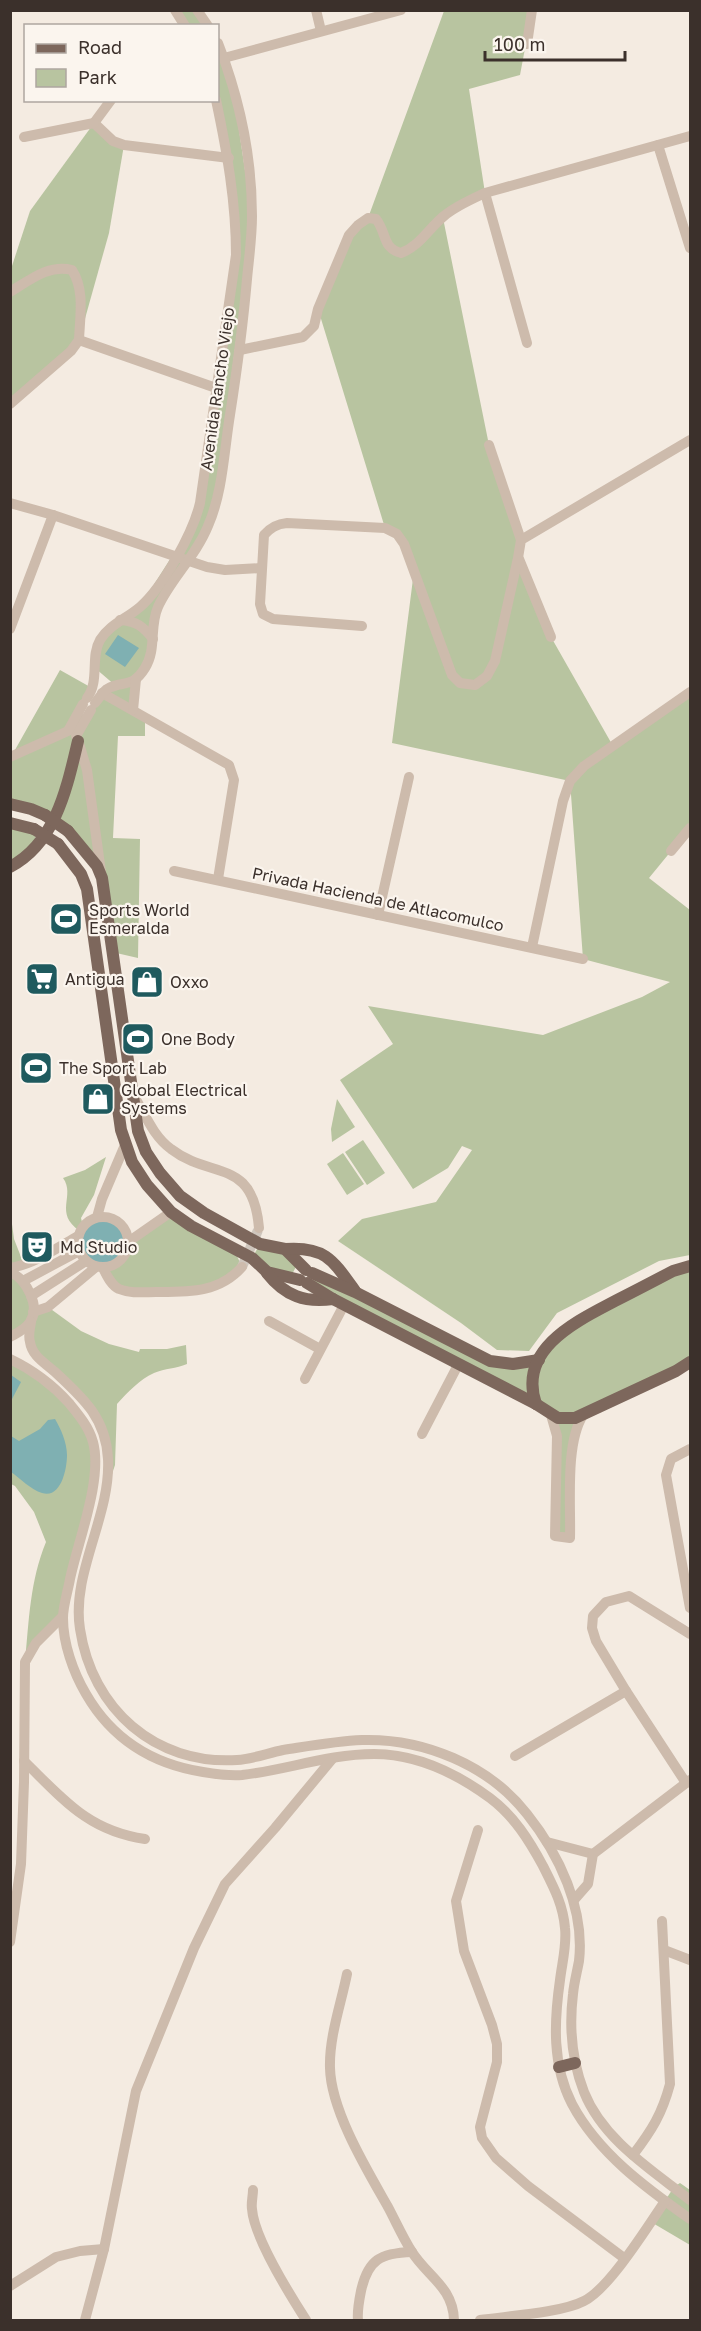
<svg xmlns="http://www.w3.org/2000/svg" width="701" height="2331" font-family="'Golos Text',sans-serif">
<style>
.green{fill:#b8c4a0}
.water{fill:#7fb0b2}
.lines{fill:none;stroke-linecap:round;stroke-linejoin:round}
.minor-tunnel{stroke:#cfc6bd;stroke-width:10;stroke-dasharray:10 5;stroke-linecap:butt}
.minor{stroke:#cdbbac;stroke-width:10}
.major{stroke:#7d675c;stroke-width:12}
.major-bridge{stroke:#7d675c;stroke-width:12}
.labels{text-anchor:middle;stroke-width:4.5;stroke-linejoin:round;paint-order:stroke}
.street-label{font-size:16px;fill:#3b302b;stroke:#fbf5ee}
.poi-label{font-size:16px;fill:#3b302b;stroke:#fbf5ee;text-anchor:start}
</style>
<rect width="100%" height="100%" fill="#f4ebe1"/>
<g class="green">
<polygon points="175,11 196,11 208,25 185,25"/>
<polygon points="444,11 532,11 520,75 469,89 485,193 443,218 489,445 521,540 519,558 551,637 613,746 690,692 690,828 649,878 690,910 690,1255 659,1261 557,1313 529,1351 497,1350 461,1323 338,1241 362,1219 436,1202 472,1150 462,1146 448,1168 413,1189 340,1080 393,1044 368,1006 543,1035 642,997 670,982 583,959 570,781 392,743 414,571 404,544 385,528 318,309 349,235 368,218"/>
<polygon points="218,43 233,90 252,217 214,511 159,604 153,639 136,679 133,710 145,717 145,736 118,736 113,838 140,839 138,958 112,952 102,878 68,831 11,804 11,757 60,670 92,688 80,702 77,717 95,708 116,686 95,668 95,653 109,628 139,608 197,517 236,255 218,100"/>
<polygon points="94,123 124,145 109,233 79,340 11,404 11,269 30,211"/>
<polygon points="10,823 34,829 37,847 10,867"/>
<polygon points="337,1099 355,1127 332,1142 331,1129"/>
<polygon points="363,1140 385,1173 367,1185 345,1152"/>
<polygon points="343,1153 364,1184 347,1195 327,1164"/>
<path d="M106,1157L94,1195L81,1218L83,1226L80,1231C53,1213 76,1196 63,1178L85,1170Z"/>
<polygon points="10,1209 14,1239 23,1262 10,1268"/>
<polygon points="171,1212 233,1247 242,1267 220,1284 131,1292 108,1279 107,1268 121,1260 128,1246"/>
<polygon points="260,1244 269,1245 298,1263 290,1278 252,1258"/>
<polygon points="690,1266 690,1362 577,1424 570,1538 555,1536 557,1436 551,1415 311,1285 316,1275 490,1361 532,1363 554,1339"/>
<path d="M11,1272L23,1281L33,1312L48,1307L81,1331L109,1344L139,1352L140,1349H167L186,1345L187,1364C176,1369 165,1368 154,1373C139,1380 128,1392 117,1404L115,1465L106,1492L109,1463L94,1411L36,1355L30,1323L11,1337Z"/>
<path d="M10,1359L55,1387L93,1442L94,1472L62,1617L25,1662C29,1620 30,1581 46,1542L34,1512L15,1486L11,1484Z"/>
<polygon points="680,2183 690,2190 690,2245 651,2222 674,2187"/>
</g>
<g class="water">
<polygon points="118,635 139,648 125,667 105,654"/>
<circle cx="103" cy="1242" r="25"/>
<polygon points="11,1375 21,1382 11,1401 10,1401"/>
<path d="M55,1419C61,1429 67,1443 67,1455C67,1469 61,1499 42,1493C31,1490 20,1478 11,1472V1436L19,1441L40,1429L48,1420Z"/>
</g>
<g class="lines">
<polyline class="minor-tunnel" points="242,1267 259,1228"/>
<g class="minor">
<polyline points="175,10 185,26"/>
<polyline points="197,10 208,26"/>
<polyline points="316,10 321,31"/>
<polyline points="527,44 532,10"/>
<polyline points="224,58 401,10"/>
<polyline points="94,123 113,141 124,145 229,158"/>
<polyline points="94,123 111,100"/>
<polyline points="24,137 94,123"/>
<polyline points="658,145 690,248"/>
<polyline points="485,193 527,343"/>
<path d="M10,292C30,280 49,264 72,270C85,290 80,316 79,340"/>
<polyline points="79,340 216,388"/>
<path d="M240,350L303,337L314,326L318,309L349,235L358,225L368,218L376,219C387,233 382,248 401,253C420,246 429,228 444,216C456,206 470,200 485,193L690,136"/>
<polyline points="10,404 71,351 79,340"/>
<polyline points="489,445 521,540"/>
<polyline points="10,503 53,515 207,567 225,570 261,568"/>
<polyline points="519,559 551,637"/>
<path d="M120,620C136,621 143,626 153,639"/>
<path d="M362,626L273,619L263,614L260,604L264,535C270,528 276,524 287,523L385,528L397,534L404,544L452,675L460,683L475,685L487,676L495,661L518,558L521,540L690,440"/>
<polyline points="10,629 53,515"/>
<polyline points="102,693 229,765 234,780 218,879"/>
<path d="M87,698C100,681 90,657 100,640C110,624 126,619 140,607C163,587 193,533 200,503L236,255C236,202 227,152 216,100"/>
<path d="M95,703C99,698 102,693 107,689C123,680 132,689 145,668C157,649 149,627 158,607C170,580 196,556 208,526C223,492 224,451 230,415C237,370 243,325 247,279C249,258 252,237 252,216C252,158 239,97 218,43"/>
<polyline points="133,710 136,679"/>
<polyline points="76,736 91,710"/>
<polyline points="77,737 87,770 101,872"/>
<polyline points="10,757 68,731 83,704"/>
<polyline points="671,851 690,828"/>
<polyline points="174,871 583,959"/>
<polyline points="378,915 409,777"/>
<polyline points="532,947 563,801 570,781 584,766 690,692"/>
<path d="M134,1096C145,1114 153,1136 171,1149C211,1180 253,1157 259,1228"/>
<circle cx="103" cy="1242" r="25"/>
<polyline points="97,1217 102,1199 125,1145"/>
<polyline points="128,1242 171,1212"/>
<path d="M10,1268C34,1264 57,1248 78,1236"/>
<path d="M103,1268C107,1276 111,1285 119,1289C131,1294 145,1292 156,1292C189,1292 219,1293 242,1267"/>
<path d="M10,1272C26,1279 41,1306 30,1322C26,1329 17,1333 10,1337"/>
<polyline points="23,1281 79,1251"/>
<polyline points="31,1296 86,1261"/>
<polyline points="33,1312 48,1307 96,1267"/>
<polyline points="269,1321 320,1349"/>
<path d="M31,1322C30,1328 28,1336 30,1342C32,1356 45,1363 55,1372C83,1398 106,1418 108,1459C111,1516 71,1573 80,1629C92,1709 155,1765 237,1760C253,1759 268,1753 283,1750C309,1746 336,1741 362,1740C423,1738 489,1765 527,1814C559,1854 585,1909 579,1961C577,1972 574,1983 573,1994C569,2027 572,2061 584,2092C603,2140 652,2170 690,2200"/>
<path d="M10,1359C33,1370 52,1384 69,1403C78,1414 89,1427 93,1442C103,1479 78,1541 70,1579C68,1591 63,1605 63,1618C63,1643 73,1672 86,1694C112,1739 152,1764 203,1772C215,1774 230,1776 242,1775C286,1770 329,1754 374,1754C416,1754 456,1773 490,1798C514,1816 529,1840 543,1866C553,1886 563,1904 565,1928C567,1945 562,1963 560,1980C554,2022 552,2065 572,2104C598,2153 646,2188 690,2219"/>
<polyline points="305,1379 344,1305"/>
<path d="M551,1415L557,1436L555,1536L570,1538C571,1503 565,1444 583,1415"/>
<polyline points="422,1434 459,1363"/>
<polyline points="690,1449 671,1459 666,1475 690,1608"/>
<polyline points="515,1756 626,1691"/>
<path d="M24,1761C63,1799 88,1831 145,1839"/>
<polyline points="686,1783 626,1691 596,1641 592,1628 593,1616 606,1602 629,1596 690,1634"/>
<polyline points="478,1830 456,1901 464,1951 492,2025 497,2044 497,2062 480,2127 482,2138 496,2158 528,2186 624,2258"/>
<polyline points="547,1842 593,1854"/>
<polyline points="574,1900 588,1884 593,1854 690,1780"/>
<polyline points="10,1942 21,1864 24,1782 25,1662 36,1643 62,1617"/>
<polyline points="664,1950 690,1960"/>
<path d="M347,1974C341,2004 329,2037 330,2068C331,2111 367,2170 388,2207C396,2222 403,2238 412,2252C427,2276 453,2287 454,2320"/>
<path d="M633,2155C652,2130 662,2114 670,2084L662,1921"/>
<path d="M253,2190C253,2196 251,2203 252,2209C254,2238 290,2295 306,2320"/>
<polyline points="10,2286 56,2257 80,2251 104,2249"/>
<polyline points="85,2320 104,2249 136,2091 194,1948 225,1884 275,1828 333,1758"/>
<path d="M358,2320C357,2311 359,2301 361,2291C368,2259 381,2253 412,2252"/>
<path d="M480,2320C507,2316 561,2313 584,2301C609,2289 648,2226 665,2201"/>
</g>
<g class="major">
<polyline points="10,804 31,809 45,815"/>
<polyline points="10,823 34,829"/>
<polyline points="68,831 97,866 102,878 138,1131 146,1152 160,1173 180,1196 204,1213 260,1244 285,1249 306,1270"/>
<polyline points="58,844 81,874 87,889 121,1130 132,1162 147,1185 171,1212 191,1226 252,1258 267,1272 300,1280"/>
<path d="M10,867C56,843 67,787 78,741"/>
<path d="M285,1249C325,1246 333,1260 355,1291"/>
<path d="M267,1273C285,1296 305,1303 333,1299"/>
<polyline points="312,1273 355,1292 490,1361 513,1364 539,1360"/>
<polyline points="307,1283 333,1299 536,1404 558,1418 575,1418 676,1371 690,1362"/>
<path d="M536,1404C517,1349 577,1321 615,1301C635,1291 654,1281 673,1271L690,1266"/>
<polyline points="559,2067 575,2063"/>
</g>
<g class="major-bridge">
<polyline points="45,815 68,831"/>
<polyline points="34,829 58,844"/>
</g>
</g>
<defs>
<symbol id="stadium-square" viewBox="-11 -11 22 22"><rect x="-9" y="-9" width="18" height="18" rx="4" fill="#1f5a5e" stroke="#fbf5ee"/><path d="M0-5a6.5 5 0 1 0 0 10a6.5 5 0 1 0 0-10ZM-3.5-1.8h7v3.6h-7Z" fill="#fff"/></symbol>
<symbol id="supermarket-square" viewBox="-11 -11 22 22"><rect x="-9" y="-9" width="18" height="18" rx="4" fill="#1f5a5e" stroke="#fbf5ee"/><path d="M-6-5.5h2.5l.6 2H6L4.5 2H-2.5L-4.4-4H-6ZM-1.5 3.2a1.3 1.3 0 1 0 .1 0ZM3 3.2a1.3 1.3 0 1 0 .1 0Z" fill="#fff"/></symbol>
<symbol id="shop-square" viewBox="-11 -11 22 22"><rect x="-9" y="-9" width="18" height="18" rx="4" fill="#1f5a5e" stroke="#fbf5ee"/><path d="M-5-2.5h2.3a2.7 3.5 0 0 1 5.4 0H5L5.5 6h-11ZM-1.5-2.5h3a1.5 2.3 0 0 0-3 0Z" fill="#fff"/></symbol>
<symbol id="theatre-square" viewBox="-11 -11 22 22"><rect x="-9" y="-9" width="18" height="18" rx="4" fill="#1f5a5e" stroke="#fbf5ee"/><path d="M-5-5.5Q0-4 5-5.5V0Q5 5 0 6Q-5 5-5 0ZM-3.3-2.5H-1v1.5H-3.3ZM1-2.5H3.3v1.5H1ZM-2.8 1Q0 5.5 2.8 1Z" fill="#fff"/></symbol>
</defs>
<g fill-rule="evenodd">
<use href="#stadium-square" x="47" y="900" width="38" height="38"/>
<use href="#supermarket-square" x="23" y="960" width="38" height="38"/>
<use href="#shop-square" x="128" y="963" width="38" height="38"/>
<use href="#stadium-square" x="119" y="1020" width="38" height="38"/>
<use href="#stadium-square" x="17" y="1049" width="38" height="38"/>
<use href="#shop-square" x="79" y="1080" width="38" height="38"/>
<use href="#theatre-square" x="18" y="1228" width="38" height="38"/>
</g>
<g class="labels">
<g class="street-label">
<text transform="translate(217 389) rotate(-82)" y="6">Avenida Rancho Viejo</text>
<text transform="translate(378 899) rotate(12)" y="6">Privada Hacienda de Atlacomulco</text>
</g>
<g class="poi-label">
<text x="89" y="916">Sports World<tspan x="89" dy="18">Esmeralda</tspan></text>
<text x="65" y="985">Antigua</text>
<text x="170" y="988">Oxxo</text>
<text x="161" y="1045">One Body</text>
<text x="59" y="1074">The Sport Lab</text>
<text x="121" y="1096">Global Electrical<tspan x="121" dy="18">Systems</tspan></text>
<text x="60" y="1253">Md Studio</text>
</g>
</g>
<rect width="701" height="2331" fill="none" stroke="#3b302b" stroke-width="24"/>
<rect x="24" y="24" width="195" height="78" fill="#fbf5ee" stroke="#aea6a0" stroke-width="1.5"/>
<rect x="36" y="44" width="30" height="9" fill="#7d675c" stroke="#aea6a0" stroke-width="1.5"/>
<text x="78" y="54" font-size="18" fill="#3b302b">Road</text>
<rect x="36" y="69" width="30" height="18" fill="#b8c4a0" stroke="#aea6a0" stroke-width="1.5"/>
<text x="78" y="84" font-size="18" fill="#3b302b">Park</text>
<path d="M485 51v9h140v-9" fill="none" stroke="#3b302b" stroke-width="3"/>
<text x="494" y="51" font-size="18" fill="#3b302b" stroke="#fbf5ee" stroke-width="4.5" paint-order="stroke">100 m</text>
</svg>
